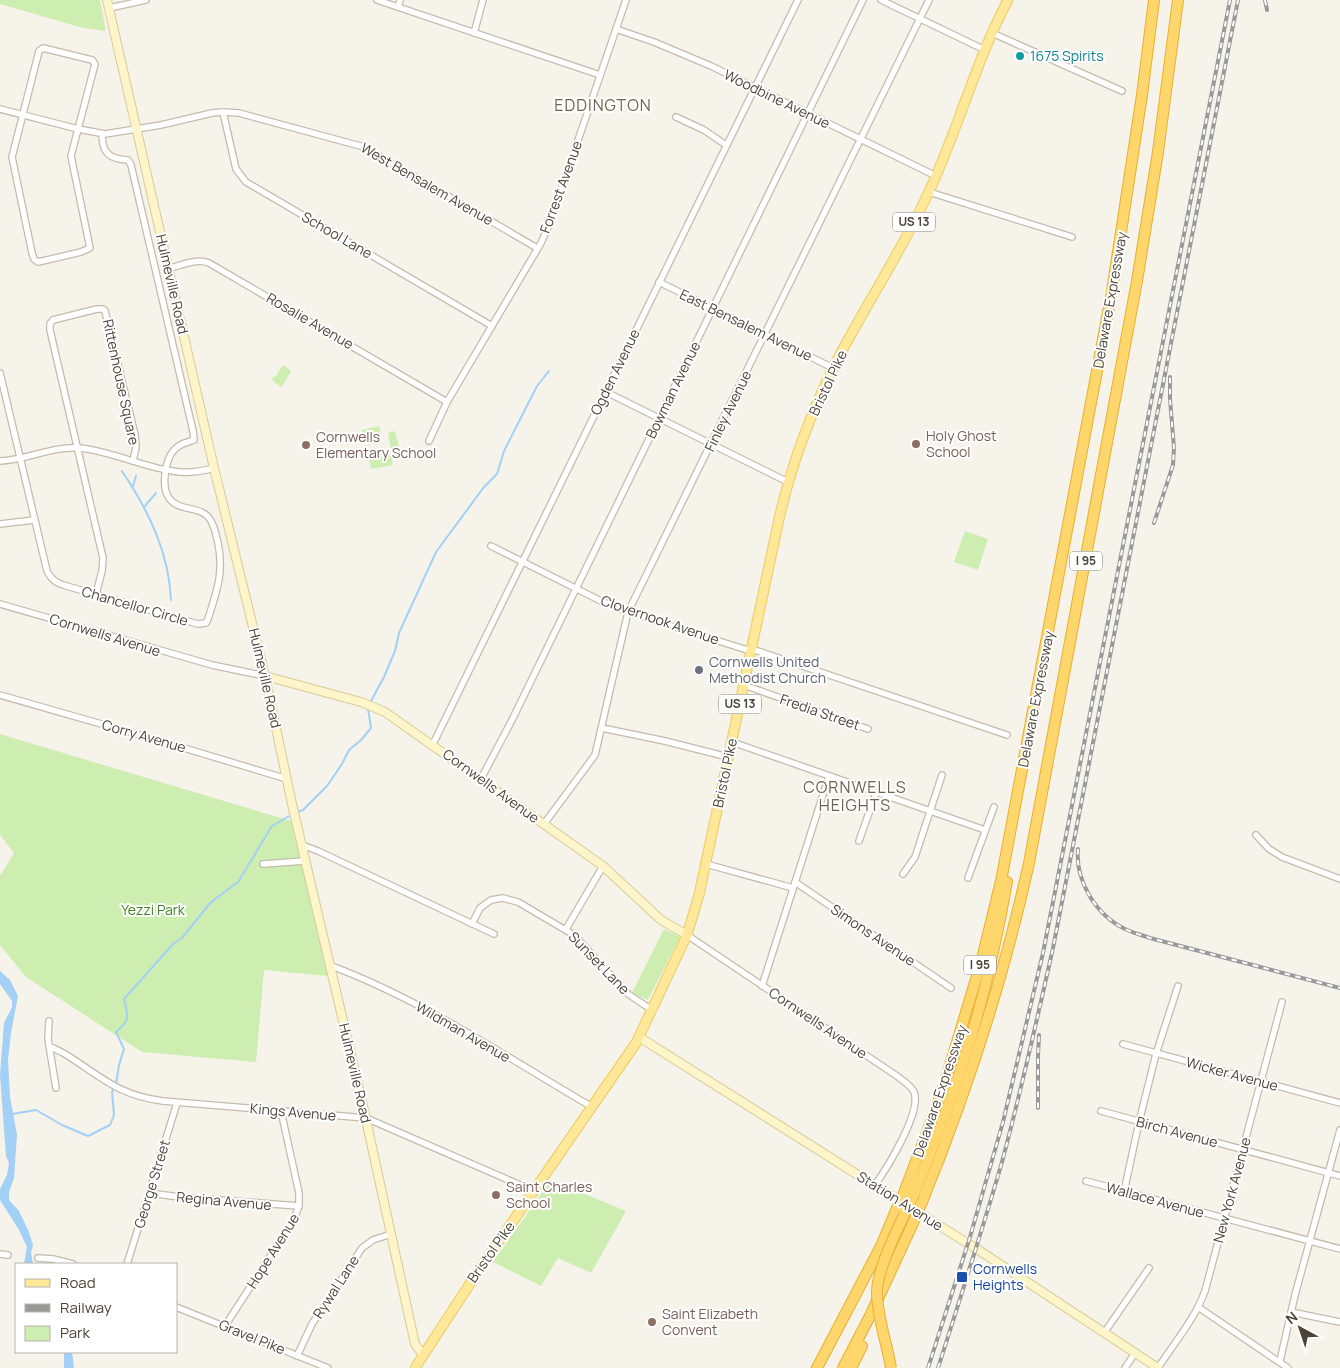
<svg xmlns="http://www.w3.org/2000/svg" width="1340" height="1368" font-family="Manrope,sans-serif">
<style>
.green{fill:#ceedb0}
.water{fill:#a3d0f6}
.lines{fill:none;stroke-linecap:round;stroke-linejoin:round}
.stream{stroke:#a3d0f6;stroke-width:2}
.street-casing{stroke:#c3bcac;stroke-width:8}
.secondary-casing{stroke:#d9cb97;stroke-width:10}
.primary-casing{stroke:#edcb61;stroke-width:11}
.highway-casing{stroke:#e9af31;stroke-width:12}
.street{stroke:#fff;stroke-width:5.5}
.secondary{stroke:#fff5cb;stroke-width:8}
.primary{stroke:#ffe89a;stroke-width:9}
.highway{stroke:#ffd66c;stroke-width:10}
.rail-casing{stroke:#999;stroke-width:4}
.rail{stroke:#fff;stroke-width:2;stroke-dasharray:5.5;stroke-linecap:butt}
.highway-bridge-casing{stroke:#e9af31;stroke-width:12;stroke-linecap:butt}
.highway-bridge{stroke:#ffd66c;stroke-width:10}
.culture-dot{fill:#0f9aa8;stroke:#fff;stroke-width:2}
.education-dot{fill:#8d6e63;stroke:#fff;stroke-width:2}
.worship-dot{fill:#6b7280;stroke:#fff;stroke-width:2}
.transit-dot{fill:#1a4fb4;stroke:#fff;stroke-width:2}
.labels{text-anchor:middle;stroke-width:4;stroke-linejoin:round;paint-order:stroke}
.shield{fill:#fff;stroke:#817c73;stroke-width:1}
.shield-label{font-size:12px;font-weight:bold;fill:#4b4437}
.culture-label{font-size:14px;fill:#0d838f;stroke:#fff;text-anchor:start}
.street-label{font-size:14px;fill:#4b4437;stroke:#fff}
.education-label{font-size:14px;fill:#785e54;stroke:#fff;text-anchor:start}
.worship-label{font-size:14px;fill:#5b616d;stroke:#fff;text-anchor:start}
.park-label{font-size:14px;fill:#438225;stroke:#fff}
.transit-label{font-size:14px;fill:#164399;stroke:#fff;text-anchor:start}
.quarter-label{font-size:16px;letter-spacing:1px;fill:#6f634d;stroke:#fff}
</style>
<rect width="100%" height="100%" fill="#f6f3ea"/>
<g class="green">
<polygon points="0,0 100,0 106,31 83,28 0,4"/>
<polygon points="283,365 291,371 282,387 275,383 272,378 276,376"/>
<polygon points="379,426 381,436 364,440 362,430"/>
<polygon points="395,431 399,448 391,449 388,433"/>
<polygon points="391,455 393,465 371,469 369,459"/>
<polygon points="965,531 988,539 978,570 954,562"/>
<polygon points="0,734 291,821 328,976 264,970 256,1062 142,1052 26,977 0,945 0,876 14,853 0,835"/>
<polygon points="664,929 680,937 648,1000 632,993"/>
<polygon points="551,1180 626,1211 591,1273 558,1258 541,1286 493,1262"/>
</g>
<g class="water">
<polygon points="0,971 10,980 18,996 11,1033 8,1060 10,1097 17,1135 14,1178 9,1192 9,1200 19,1211 29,1232 33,1245 31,1252 33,1264 24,1264 27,1247 19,1230 0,1200 0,1189 7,1175 9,1163 6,1156 0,1075 4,1023 12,1007 12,1001 0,984"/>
<polygon points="64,1352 72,1352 74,1368 64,1368"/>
</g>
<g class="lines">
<g class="stream">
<path d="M122,471C148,510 169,552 171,600"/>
<polyline points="133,486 136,476"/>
<polyline points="145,506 156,493"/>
<polyline points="370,703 384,677 395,651 399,633 436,552 484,487 497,474 504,451 537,386 549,371"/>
<polyline points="297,812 303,810 327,786 342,764 349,750 361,740 371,728 368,708"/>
<path d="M116,1084L119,1065L124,1049L116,1032C131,1019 128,1017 124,999L174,943L182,938L211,902L238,882L272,826L293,814"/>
<polyline points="12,1114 36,1110 62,1125 88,1136 110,1125 114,1115 112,1092 114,1088"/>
</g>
<defs>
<g id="street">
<polyline points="377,0 600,75"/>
<polyline points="881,0 985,50"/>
<polyline points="398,7 400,0"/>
<polyline points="109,8 146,0"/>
<polyline points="616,29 654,42 711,66 936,176"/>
<polyline points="474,33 483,0"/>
<polyline points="992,33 1122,91"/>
<polygon points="43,48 92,60 95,64 71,156 90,248 81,252 38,262 34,259 32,253 12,157 37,59 39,51"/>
<polyline points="0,109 78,129 105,134 161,125 212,113 223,112 239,113 364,147 537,248"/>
<polyline points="223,112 236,169 246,182 492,326"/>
<polyline points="676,117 704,130 726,145"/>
<polyline points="929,192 1072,237"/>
<path d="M168,269C181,265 197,258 209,263L447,402"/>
<polyline points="659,282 833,368"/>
<path d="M0,373L47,571C51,579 55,582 63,585L198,624L206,623L208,619C217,591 224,572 218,543C216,535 215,528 211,521C202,504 179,513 169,498C161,487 165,460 174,450C179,444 187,442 194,440L193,431L131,165L128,160C110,159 102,154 102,134"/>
<polyline points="606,392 788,482"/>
<polyline points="429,441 447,402 541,243 549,225 626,0"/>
<path d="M0,461C27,460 52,446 79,448C114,451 145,469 180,472C191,473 203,471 214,468"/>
<polyline points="0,524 34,520"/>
<polyline points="491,546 601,601 628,612 744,649 758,651 1007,735"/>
<polyline points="96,594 102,571 103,558 50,330 50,324 53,320 97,309 103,309 105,311 135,435 136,447 133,461"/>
<polyline points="0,604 212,665 265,676"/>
<polyline points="744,685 868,729"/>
<polyline points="0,695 164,742 287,779"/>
<polyline points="602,728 665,741 728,757"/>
<polyline points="732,742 985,830"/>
<polyline points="433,744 798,0"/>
<polyline points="481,779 513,718 863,0"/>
<polyline points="544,824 595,755 628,612 929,0"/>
<polyline points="1256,835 1269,849 1282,857 1340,879"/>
<polyline points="859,841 876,793"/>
<polyline points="302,845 318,851 494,934"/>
<polyline points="263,864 305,861"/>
<polyline points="706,864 793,888"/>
<polyline points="903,874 915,857 942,775"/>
<polyline points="968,878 994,807"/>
<polyline points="795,882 951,988"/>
<polyline points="472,924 480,908 491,900 503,898 518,902 574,935 628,994 652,1010"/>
<polyline points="566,929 603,866"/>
<path d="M687,935L897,1076C903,1081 911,1085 914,1092C922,1112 887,1168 875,1185"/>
<path d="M329,965C423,1000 506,1057 592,1107"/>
<polyline points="762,986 829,776"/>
<polyline points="49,1021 48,1039 56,1088"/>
<polyline points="1123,1044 1340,1103"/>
<path d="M51,1047C55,1049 60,1051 65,1054C102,1077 117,1095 163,1101L366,1118L534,1191"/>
<polyline points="1101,1111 1340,1176"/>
<polyline points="1086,1181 1340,1249"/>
<polyline points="1124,1192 1139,1122 1156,1054 1178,986"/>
<polyline points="150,1193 179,1197 299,1206"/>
<polyline points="0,1254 8,1255"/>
<polyline points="38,1258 53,1259 73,1264"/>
<polyline points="127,1264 177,1103"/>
<polyline points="176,1307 328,1368"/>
<polyline points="1198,1307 1288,1368"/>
<polyline points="1291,1312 1340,1322"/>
<polyline points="225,1326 294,1219 299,1206 299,1193 281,1111"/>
<polyline points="1104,1333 1149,1268"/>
<polyline points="297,1356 312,1324 362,1248 373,1240 391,1234"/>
<polyline points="1280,1361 1295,1295 1340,1130"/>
<polyline points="1125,1368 1135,1353"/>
<path d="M1158,1368C1174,1343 1195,1319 1205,1291L1282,1002"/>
</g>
<g id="secondary">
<polyline points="107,0 214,468 265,676 292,804 363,1106 415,1344 423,1355"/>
<polyline points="265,676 361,702 385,712 603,866 661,920 687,935"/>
<polyline points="639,1037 904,1204"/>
<polyline points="914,1210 980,1251 1158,1368"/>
</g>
<path id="primary" d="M415,1368L475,1276L636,1043L687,935L699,895L779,519C791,466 810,415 834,366C863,310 898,257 925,200C957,135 974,64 1008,0"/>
<g id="highway">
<polyline points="904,1193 942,1092 982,959 1001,881 1112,291 1142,95 1154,0"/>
<path d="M914,1194C938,1135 961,1075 978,1013C990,970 999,926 1007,882"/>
<path d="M922,1202C967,1092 1003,980 1029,863L1137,281L1158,152L1178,0"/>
<polyline points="817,1368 881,1246 897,1208"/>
<polyline points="843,1368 870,1316 913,1223"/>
<polyline points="851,1368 862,1346"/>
</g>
</defs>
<use href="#street" class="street-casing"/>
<use href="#secondary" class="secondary-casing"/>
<use href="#primary" class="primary-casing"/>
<use href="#highway" class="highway-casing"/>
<use href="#street" class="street"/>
<use href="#secondary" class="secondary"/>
<use href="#primary" class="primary"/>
<use href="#highway" class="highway"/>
<defs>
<g id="rail">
<polyline points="1265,0 1267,10"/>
<polyline points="1154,523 1173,465 1174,448 1170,399 1170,377"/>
<path d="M1078,849C1075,881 1096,915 1125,929C1133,933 1142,935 1150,938L1340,988"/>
<polyline points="1038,1108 1038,1056 1039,1035"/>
<polyline points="928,1368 970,1237 1003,1122 1043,953 1230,0"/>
<path d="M938,1368C960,1299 982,1231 1002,1162C1021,1091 1037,1020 1053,948L1238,0"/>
</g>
</defs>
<use href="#rail" class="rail-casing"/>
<use href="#rail" class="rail"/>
<defs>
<g id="highway-bridge">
<polyline points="897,1208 904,1193"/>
<polyline points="913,1223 922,1202"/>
<path d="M891,1368C887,1343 877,1317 877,1292C877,1267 903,1218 914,1194"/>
</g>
</defs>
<use href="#highway-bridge" class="highway-bridge-casing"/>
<use href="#highway-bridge" class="highway-bridge"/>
</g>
<circle class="culture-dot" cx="1020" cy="56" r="5"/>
<g class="education-dot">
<circle cx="916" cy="444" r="5"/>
<circle cx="306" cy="445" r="5"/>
<circle cx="496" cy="1195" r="5"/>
<circle cx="652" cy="1322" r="5"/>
</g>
<circle class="worship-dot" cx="699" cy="670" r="5"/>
<rect class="transit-dot" x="956" y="1271" width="12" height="12" rx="2.5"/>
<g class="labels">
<g class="shield">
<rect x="893" y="212.5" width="42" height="19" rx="4"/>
<rect x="1070" y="551.5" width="32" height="19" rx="4"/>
<rect x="719" y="694.5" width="42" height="19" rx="4"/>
<rect x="964" y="955.5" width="32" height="19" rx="4"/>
</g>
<g class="shield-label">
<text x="914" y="226">US 13</text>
<text x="1086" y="565">I 95</text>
<text x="740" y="708">US 13</text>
<text x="980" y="969">I 95</text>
</g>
<g class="culture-label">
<text x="1030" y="61">1675 Spirits</text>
</g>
<g class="street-label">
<text transform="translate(777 99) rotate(26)" y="5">Woodbine Avenue</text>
<text transform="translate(427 184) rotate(30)" y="5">West Bensalem Avenue</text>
<text transform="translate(561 187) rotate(-70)" y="5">Forrest Avenue</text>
<text transform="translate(337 235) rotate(30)" y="5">School Lane</text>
<text transform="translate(172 284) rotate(77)" y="5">Hulmeville Road</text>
<text transform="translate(1110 300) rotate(-80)" y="5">Delaware Expressway</text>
<text transform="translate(310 321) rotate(30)" y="5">Rosalie Avenue</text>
<text transform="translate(746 325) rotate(26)" y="5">East Bensalem Avenue</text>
<text transform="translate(615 372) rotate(-64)" y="5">Ogden Avenue</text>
<text transform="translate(121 382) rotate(78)" y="5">Rittenhouse Square</text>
<text transform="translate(828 383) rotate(-65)" y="5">Bristol Pike</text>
<text transform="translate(673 390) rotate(-64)" y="5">Bowman Avenue</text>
<text transform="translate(728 411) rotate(-64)" y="5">Finley Avenue</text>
<text transform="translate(135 606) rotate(16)" y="5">Chancellor Circle</text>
<text transform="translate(660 620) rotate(19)" y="5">Clovernook Avenue</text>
<text transform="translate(105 635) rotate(17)" y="5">Cornwells Avenue</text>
<text transform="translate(265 678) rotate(77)" y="5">Hulmeville Road</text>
<text transform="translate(1036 699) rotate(-79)" y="5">Delaware Expressway</text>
<text transform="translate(820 712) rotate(19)" y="5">Fredia Street</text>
<text transform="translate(144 736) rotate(16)" y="5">Corry Avenue</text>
<text transform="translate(725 773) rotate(-78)" y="5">Bristol Pike</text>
<text transform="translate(491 786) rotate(36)" y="5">Cornwells Avenue</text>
<text transform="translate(873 935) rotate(34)" y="5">Simons Avenue</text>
<text transform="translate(599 963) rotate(46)" y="5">Sunset Lane</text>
<text transform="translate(818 1023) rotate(34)" y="5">Cornwells Avenue</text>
<text transform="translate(463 1032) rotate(30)" y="5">Wildman Avenue</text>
<text transform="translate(355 1073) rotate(77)" y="5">Hulmeville Road</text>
<text transform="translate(1232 1074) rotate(15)" y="5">Wicker Avenue</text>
<text transform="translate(940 1091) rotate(-71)" y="5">Delaware Expressway</text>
<text transform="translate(293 1112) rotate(5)" y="5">Kings Avenue</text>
<text transform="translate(1177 1132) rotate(15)" y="5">Birch Avenue</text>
<text transform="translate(152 1184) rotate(-73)" y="5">George Street</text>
<text transform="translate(1232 1190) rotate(-75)" y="5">New York Avenue</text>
<text transform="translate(1155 1200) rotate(15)" y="5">Wallace Avenue</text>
<text transform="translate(224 1201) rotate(5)" y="5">Regina Avenue</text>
<text transform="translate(900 1201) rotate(32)" y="5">Station Avenue</text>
<text transform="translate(273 1251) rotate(-58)" y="5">Hope Avenue</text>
<text transform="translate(491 1252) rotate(-55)" y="5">Bristol Pike</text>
<text transform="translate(336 1287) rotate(-57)" y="5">Rywal Lane</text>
<text transform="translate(252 1337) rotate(22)" y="5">Gravel Pike</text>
</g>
<g class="education-label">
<text x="926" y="441">Holy Ghost<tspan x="926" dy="16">School</tspan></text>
<text x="316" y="442">Cornwells<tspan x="316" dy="16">Elementary School</tspan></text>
<text x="506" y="1192">Saint Charles<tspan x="506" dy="16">School</tspan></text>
<text x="662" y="1319">Saint Elizabeth<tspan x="662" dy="16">Convent</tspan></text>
</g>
<g class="worship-label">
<text x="709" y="667">Cornwells United<tspan x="709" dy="16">Methodist Church</tspan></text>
</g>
<g class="park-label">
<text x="153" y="915">Yezzi Park</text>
</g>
<g class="transit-label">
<text x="973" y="1274">Cornwells<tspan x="973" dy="16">Heights</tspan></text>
</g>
<g class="quarter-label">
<text x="603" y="111">EDDINGTON</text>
<text x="855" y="793">CORNWELLS<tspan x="855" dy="18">HEIGHTS</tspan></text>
</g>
</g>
<rect x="15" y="1263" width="162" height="90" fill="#ffffff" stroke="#b7b4af"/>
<rect x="25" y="1279" width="25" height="8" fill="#ffe89a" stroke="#b7b4af"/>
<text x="60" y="1288" font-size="15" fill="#4b4437">Road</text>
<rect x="25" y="1304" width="25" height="8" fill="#999999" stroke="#b7b4af"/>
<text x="60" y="1313" font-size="15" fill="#4b4437">Railway</text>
<rect x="25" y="1326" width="25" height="15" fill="#ceedb0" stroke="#b7b4af"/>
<text x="60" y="1338" font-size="15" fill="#4b4437">Park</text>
<g transform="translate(1300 1328) rotate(320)" stroke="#ffffff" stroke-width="4" paint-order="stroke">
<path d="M0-4L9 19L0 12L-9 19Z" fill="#4b4437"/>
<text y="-8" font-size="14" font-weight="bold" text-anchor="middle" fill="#4b4437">N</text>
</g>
</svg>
